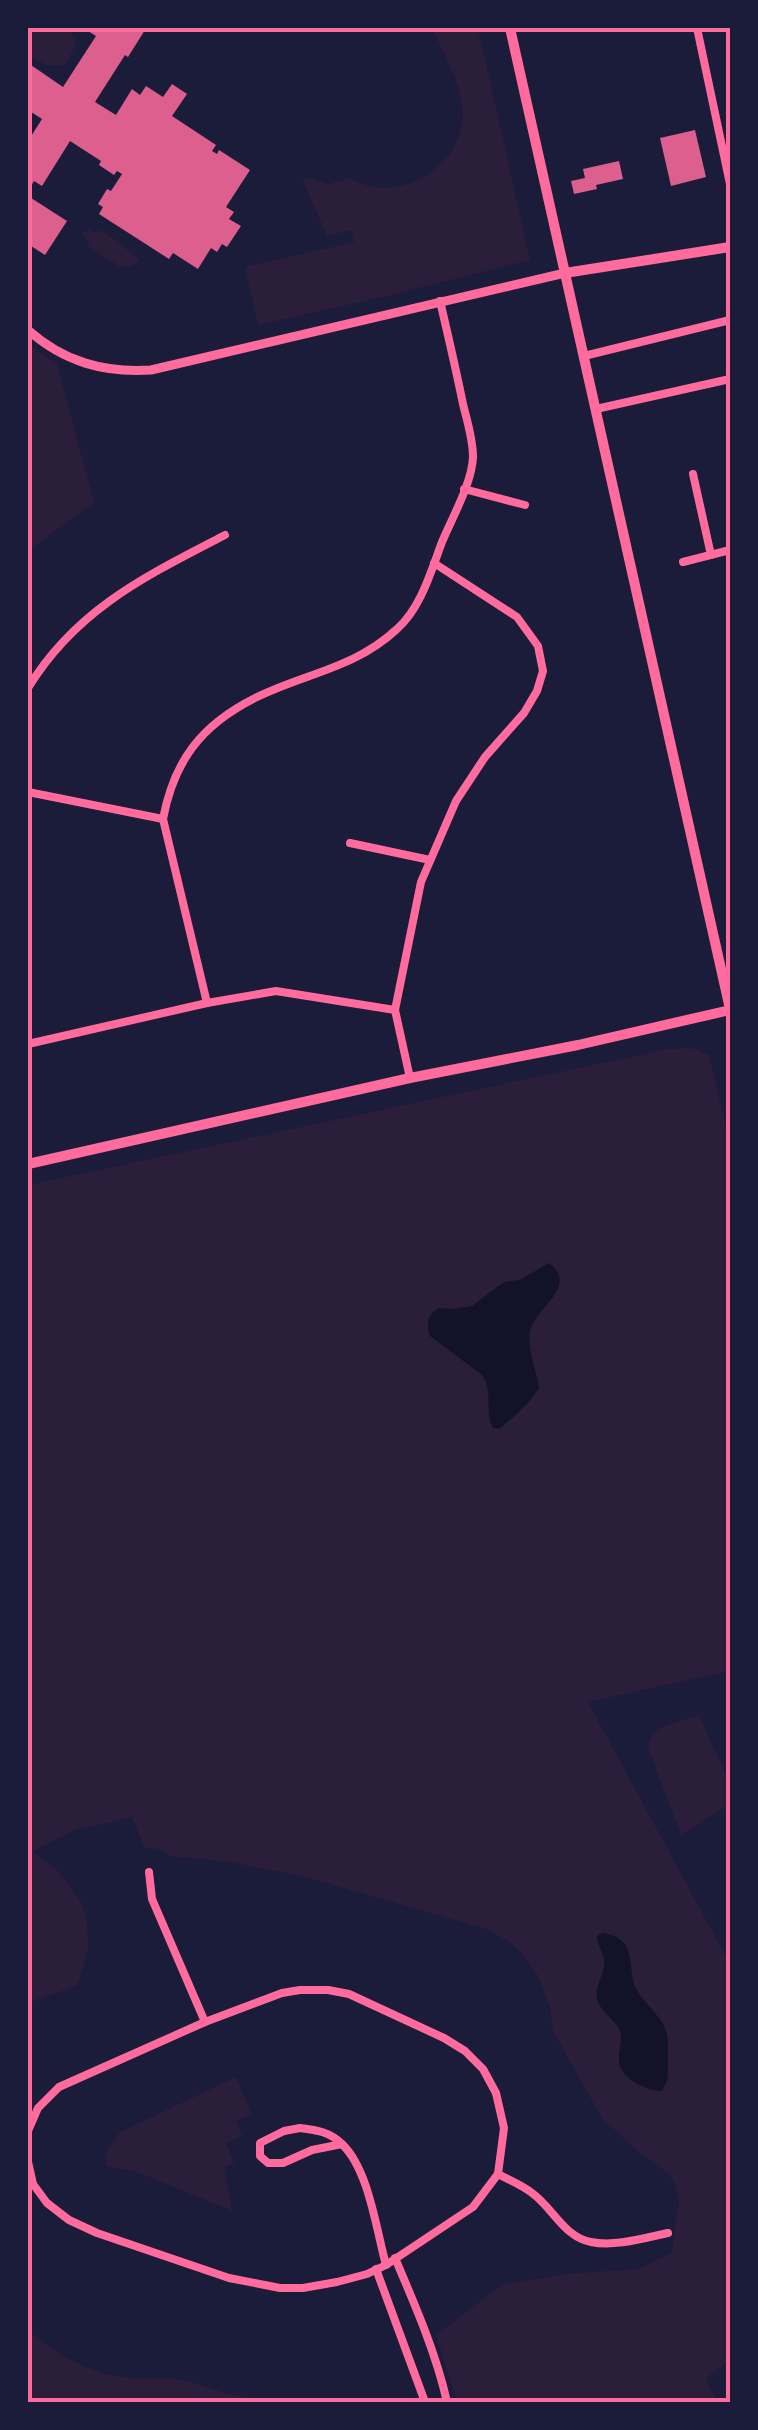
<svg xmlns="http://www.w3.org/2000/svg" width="758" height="2430" font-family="Spectral,serif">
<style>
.green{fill:#2a1e3b}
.water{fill:#12122b}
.building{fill:#dd5f8e}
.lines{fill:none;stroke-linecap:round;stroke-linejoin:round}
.minor{stroke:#ff6b9d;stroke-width:8}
.tertiary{stroke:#ff6b9d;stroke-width:9}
.secondary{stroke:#ff6b9d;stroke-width:10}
.neatline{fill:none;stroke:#ff6b9d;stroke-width:4}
</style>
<rect width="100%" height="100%" fill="#1b1b3a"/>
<g class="green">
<polygon points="28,28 75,28 71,34 76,38 73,51 64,65 49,66 28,56"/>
<path d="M432,28H478L530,260L387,296L258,325L245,267L354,242L351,230L327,236L302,179L311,178L329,184L350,178C392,205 457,172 462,122C466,89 445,57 432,28Z"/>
<polygon points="90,230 95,233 102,230 139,259 132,266 119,266 88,247 89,244 82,233"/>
<polygon points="28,344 57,364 94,503 54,531 28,553"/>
<polygon points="692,1048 709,1055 730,1145 730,1671 588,1702 730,1964 730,2360 710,2375 706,2381 719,2402 457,2402 436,2335 503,2284 565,2274 637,2269 672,2253 679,2199 675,2184 669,2174 642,2155 602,2118 553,2031 550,2008 538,1976 523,1955 511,1943 489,1930 306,1877 229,1862 170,1856 162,1850 144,1847 132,1817 75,1830 33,1851 58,1871 81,1902 87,1917 88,1950 77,1986 35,2000 28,2005 28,1185 668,1049"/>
<path d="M699,1715L730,1784V1804L681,1835L648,1747C651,1725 680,1721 699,1715Z"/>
<polygon points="236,2077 251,2114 236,2121 242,2136 226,2143 234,2163 224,2168 232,2211 140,2173 107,2166 105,2154 120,2132"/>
<path d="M28,2330C55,2354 94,2376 131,2378C147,2379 161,2377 177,2379C195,2382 211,2389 229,2394C251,2399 276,2400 298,2402H28Z"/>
</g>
<g class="water">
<path d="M549,1263C580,1287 534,1308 530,1332C527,1351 537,1370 539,1388C531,1402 512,1419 499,1429L493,1428C484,1411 494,1392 482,1375L430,1336C426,1323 427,1314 440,1308L451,1309L472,1306L504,1282L520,1280Z"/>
<path d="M602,1933C638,1938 627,1964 635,1986C642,2003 661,2014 666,2031C669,2041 668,2052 668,2062C668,2074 669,2083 661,2091C646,2090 620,2079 619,2061C618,2050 624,2039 619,2029C615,2020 604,2014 599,2004C592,1989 602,1980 604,1966C606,1954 597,1947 597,1936Z"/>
</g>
<g class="building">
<polygon points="83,28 141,28 145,30 128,57 125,55 95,102 116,115 132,89 140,95 146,86 163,97 172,84 187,94 172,116 216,145 212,151 217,154 219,150 250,170 226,207 234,212 229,219 241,226 227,247 222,244 217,252 211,248 198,269 173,253 169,259 99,214 103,207 98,204 107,189 111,191 122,174 117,171 114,175 99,165 101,161 70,141 42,186 34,181 28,191 28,141 42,119 28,110 28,63 63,87 96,36"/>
<polygon points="695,130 706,177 671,186 660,138"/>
<polygon points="619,161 623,179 596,185 597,189 574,194 571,181 585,178 583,169"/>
<polygon points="28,196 67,221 45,255 28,244"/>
</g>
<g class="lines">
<g class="minor">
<polyline points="697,28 730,184"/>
<polyline points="584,356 730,320"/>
<polyline points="596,409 730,379"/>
<polyline points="693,474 711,555"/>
<polyline points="464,489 525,505"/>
<polyline points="683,562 730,550"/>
<path d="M28,688C76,609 146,576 225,535"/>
<polyline points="28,792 163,819"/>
<polyline points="350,843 430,860"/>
<path d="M207,1003L163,819C174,761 201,725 255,698C305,673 354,669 397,629C421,608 431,571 442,542C452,518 472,483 473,457C473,439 467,421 463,404C456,370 448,335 440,301"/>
<polyline points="28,1044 207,1003 276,991 395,1010"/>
<polyline points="410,1078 395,1010 421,882 456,801 485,757 524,713 537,691 543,671 538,646 517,617 434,563"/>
<polyline points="149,1872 152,1899 205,2022"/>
<path d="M300,2128C317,2130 330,2132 342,2144L312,2150L283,2163H268L260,2156V2143L284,2131Z"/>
<path d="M342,2144C369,2170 376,2229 386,2265"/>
<polyline points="28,2150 28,2131 38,2108 59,2087 205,2022 282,1993 300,1990 328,1990 349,1994 444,2038 465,2051 483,2069 496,2093 504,2128 498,2174 473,2207 386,2265 367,2274 337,2282 303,2288 280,2288 229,2278 97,2233 69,2220 47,2203 33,2184 28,2162"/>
<path d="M498,2174C509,2180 522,2185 532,2193C553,2208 564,2237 591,2242C615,2247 644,2238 668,2233"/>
<path d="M395,2258C415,2305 436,2353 447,2402"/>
<polyline points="376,2269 425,2402"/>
</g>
<path class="tertiary" d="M28,330C64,362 104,373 151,370L565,273"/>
<g class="secondary">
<polyline points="510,28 730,1009"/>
<polyline points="565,273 730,247"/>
<polyline points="28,1164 410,1078 578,1045 730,1010"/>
</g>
</g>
<rect width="758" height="2430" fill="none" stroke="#1b1b3a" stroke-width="60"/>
<rect x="30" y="30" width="698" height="2370" class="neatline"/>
</svg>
